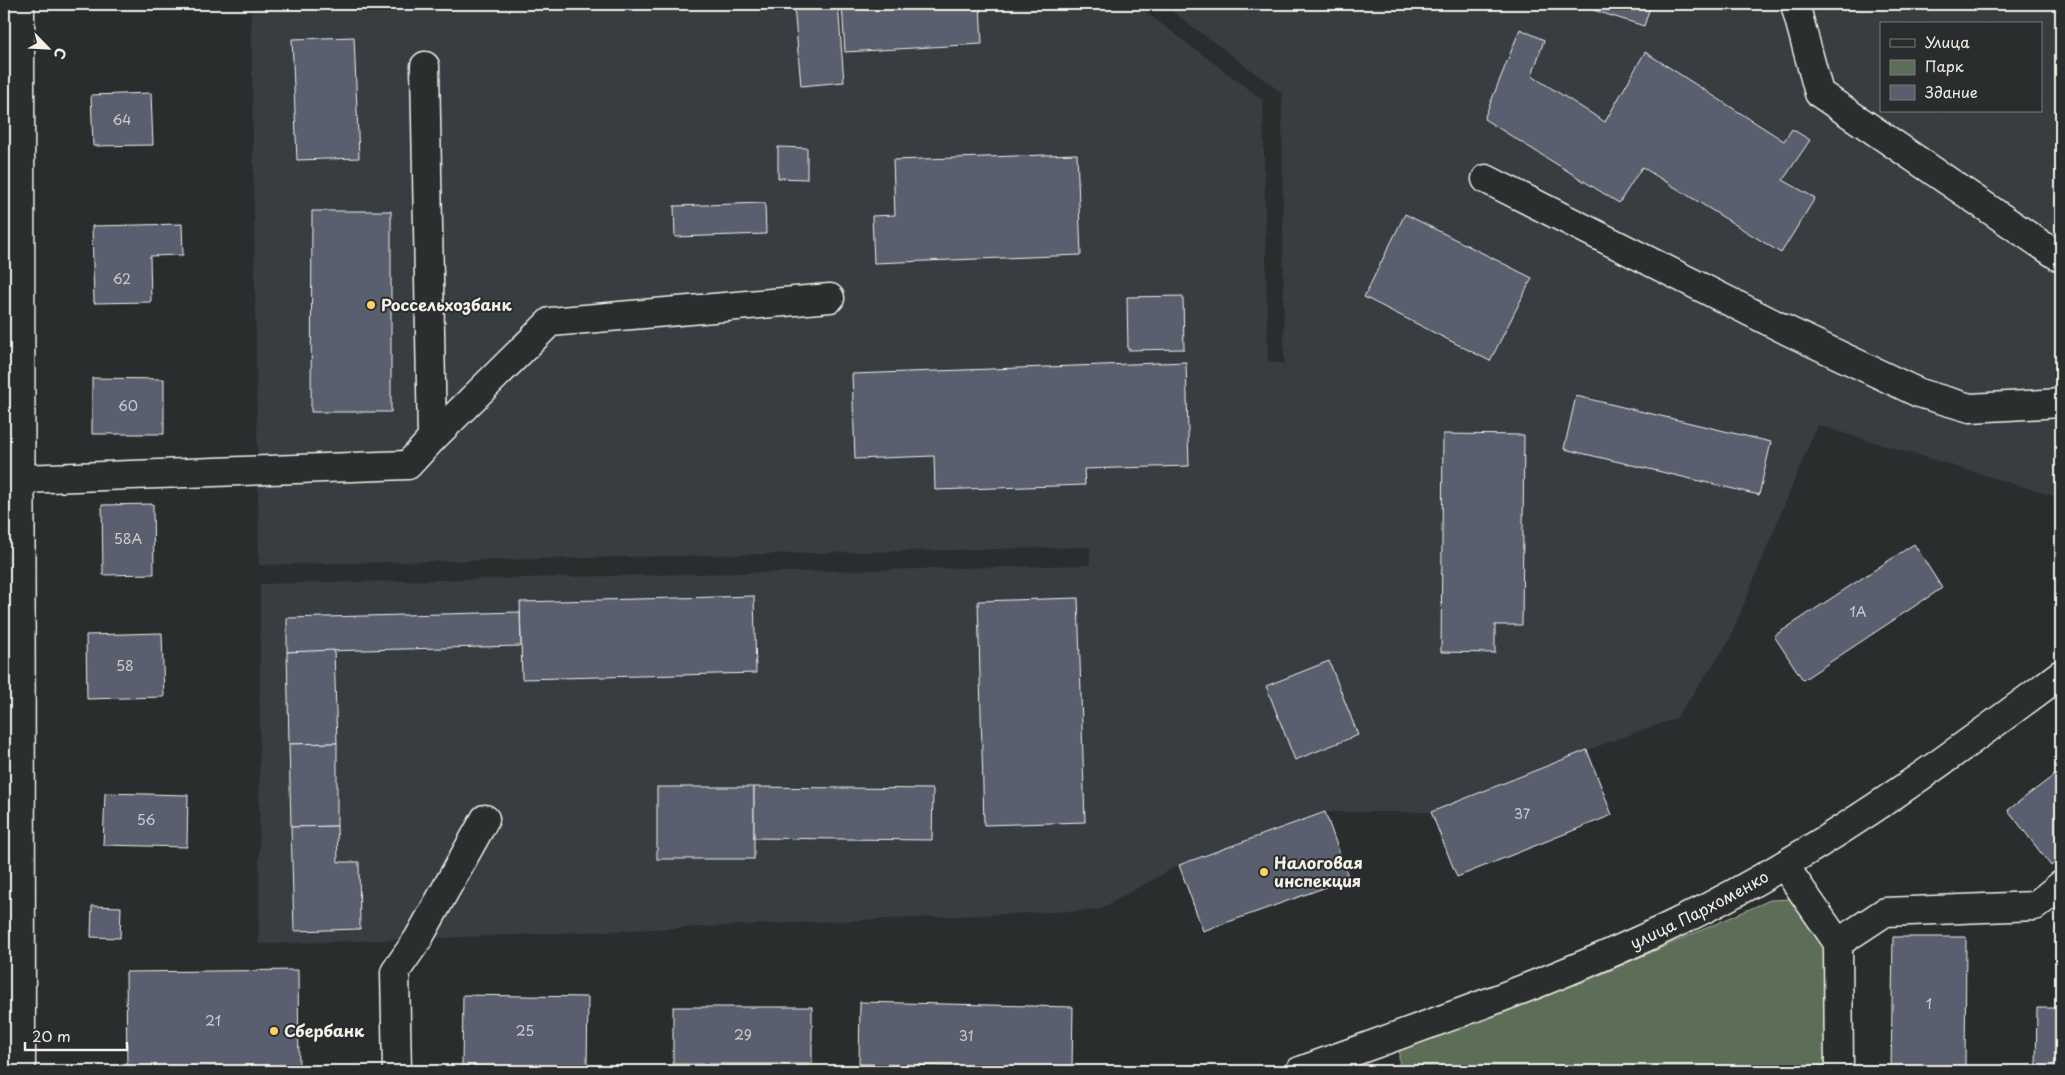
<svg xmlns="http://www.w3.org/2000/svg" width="2065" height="1075" font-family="'Playpen Sans',sans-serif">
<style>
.built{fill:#383c42;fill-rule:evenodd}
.green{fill:#5d6e58;stroke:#a8b0a0}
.building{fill:#5a5f70;stroke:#f4f1e8}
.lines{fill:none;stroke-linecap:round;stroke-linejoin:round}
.minor-casing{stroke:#f4f1e8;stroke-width:31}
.minor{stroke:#2a2d2e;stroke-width:28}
.poi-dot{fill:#ffd166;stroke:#2a2d2e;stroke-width:2}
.labels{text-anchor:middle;stroke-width:4;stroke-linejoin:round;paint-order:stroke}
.number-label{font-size:14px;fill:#ceccca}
.poi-label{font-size:16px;font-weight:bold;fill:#f4f1e8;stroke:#2a2d2e;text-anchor:start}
.street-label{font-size:16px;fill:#f4f1e8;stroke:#2a2d2e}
</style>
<rect width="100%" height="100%" fill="#2a2d2e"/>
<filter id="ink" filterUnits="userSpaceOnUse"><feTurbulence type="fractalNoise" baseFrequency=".02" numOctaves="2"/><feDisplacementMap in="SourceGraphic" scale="10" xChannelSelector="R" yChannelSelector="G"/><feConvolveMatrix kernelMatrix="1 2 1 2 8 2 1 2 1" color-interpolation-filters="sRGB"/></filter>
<g filter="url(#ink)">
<path class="built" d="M251,4H1135L1263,100L1268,361L1284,364L1282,93L1162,4H2061V491L2054,496L1817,425L1728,643L1676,718L1587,750L1431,812H1324L1179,865L1098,910L418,939L259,944L260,584L1090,565V547L259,565ZM1881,24H2041V111H1881Z"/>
<polygon class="green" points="1790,899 1804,912 1826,947 1825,1066 1823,1071 1400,1071 1399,1056 1401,1041 1586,981 1770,900"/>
<g class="building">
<polygon points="88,4 156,4 156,7 88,8"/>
<polygon points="838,4 844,82 801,86 794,6"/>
<polygon points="842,4 980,4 982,44 845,52"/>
<polygon points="1574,4 1651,4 1644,26"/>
<polygon points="1520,29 1544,40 1532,76 1605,122 1645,52 1784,141 1792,129 1810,140 1783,180 1815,198 1781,253 1642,167 1619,203 1484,119"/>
<polygon points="354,37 359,158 297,160 292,39"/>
<polygon points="151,93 153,145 93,146 91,95"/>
<polygon points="778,147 807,148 807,179 778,178"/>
<polygon points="1077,154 1081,255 874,263 872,216 895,215 893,160"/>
<polygon points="765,203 766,234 675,237 674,206"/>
<polygon points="312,211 391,211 391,412 311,412"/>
<polygon points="1405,214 1532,278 1490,361 1364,297"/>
<polygon points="182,224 183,255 150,256 151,302 94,303 92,226"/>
<polygon points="1183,296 1184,349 1128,350 1127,297"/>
<polygon points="1186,362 1189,466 1084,469 1085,485 935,490 934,456 855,459 852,374"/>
<polygon points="92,378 164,379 164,434 92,434"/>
<polygon points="1576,396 1771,442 1759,495 1564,449"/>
<polygon points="1443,434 1524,435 1522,625 1495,625 1495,653 1441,652"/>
<polygon points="153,504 154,574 103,575 102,505"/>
<polygon points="1914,544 1942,588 1803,680 1774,636"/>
<polygon points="754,596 756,673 522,679 520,602"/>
<polygon points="1078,598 1085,822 984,825 978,601"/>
<polygon points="520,612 521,646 287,652 287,618"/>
<polygon points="162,633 164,697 87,699 86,635"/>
<polygon points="334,650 337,743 289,744 287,652"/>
<polygon points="1329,661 1358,735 1295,760 1266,686"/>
<polygon points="337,743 337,826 291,827 289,744"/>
<polygon points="1587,750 1612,815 1457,877 1431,812"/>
<polygon points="2061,770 2061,858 2051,866 2008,810"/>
<rect x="657" y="787" width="97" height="72"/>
<polygon points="754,787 933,789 932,840 754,838"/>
<polygon points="105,793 188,795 187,847 103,845"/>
<polygon points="1325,812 1349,879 1203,931 1179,865"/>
<polygon points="337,826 338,862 359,862 360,929 294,931 291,827"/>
<polygon points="92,906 121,907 120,938 91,937"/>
<polygon points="1893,937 1966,937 1965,1071 1891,1071"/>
<polygon points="298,970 299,1071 127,1071 126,972"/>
<polygon points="463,995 588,997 587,1068 462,1066"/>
<polygon points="860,1002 1073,1007 1072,1069 859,1064"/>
<rect x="673" y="1007" width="139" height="57"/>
<polygon points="2037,1008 2061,1008 2061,1071 2036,1071"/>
</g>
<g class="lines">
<defs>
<g id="minor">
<polyline points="20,4 21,1071"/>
<polyline points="1795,4 1819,93 2061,258"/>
<polyline points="1486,179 1786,330 1919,393 1970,408 2061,403"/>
<polyline points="432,439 550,322 830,298"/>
<polyline points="21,479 408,465 432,439 425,66"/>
<polyline points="1784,865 1838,943 1839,1071"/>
<polyline points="1838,943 1885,912 2035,906 2061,885"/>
<polyline points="397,1071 395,972 418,939 485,819"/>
<path id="s1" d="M1300,1071C1425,1025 1552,983 1672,925C1810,859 1939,766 2061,674"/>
</g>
</defs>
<use href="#minor" class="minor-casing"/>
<use href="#minor" class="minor"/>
</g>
</g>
<g class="poi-dot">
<circle cx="371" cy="305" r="5"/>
<circle cx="1264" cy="872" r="5"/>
<circle cx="274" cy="1031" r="5"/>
</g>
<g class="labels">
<g class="number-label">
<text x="122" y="125">64</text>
<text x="122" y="284">62</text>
<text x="128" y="411">60</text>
<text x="128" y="544">58А</text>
<text x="1858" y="617">1А</text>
<text x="125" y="671">58</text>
<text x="1522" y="819">37</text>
<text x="146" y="825">56</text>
<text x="1929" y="1009">1</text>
<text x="213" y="1026">21</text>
<text x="525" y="1036">25</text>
<text x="743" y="1040">29</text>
<text x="966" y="1041">31</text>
</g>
<g class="poi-label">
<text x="381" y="311">Россельхозбанк</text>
<text x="1274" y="869">Налоговая<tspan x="1274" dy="18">инспекция</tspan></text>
<text x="284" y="1037">Сбербанк</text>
</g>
<g class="street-label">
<text dy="6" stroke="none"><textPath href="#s1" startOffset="431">улица Пархоменко</textPath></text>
</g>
</g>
<rect width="2065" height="1075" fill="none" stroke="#2a2d2e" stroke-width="20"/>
<rect x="10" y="10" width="2045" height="1055" fill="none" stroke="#f4f1e8" stroke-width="2" filter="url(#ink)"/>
<rect x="1880" y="22" width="162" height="90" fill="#2a2d2e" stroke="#7b7b78"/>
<rect x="1890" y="39" width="25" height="8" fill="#2a2d2e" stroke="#7b7b78"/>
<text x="1925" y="48" font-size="15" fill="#f4f1e8">Улица</text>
<rect x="1890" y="60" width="25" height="15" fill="#5d6e58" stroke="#7b7b78"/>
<text x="1925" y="72" font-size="15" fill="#f4f1e8">Парк</text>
<rect x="1890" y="85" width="25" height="15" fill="#5a5f70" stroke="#7b7b78"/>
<text x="1925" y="98" font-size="15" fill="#f4f1e8">Здание</text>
<g transform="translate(48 48) rotate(114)" stroke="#2a2d2e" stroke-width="4" paint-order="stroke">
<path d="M0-4L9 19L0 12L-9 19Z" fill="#f4f1e8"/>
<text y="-8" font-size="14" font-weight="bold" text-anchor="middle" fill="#f4f1e8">С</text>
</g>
<path d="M25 1042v8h102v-8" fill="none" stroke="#f4f1e8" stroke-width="2.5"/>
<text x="32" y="1042" font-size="15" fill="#f4f1e8" stroke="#2a2d2e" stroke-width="4" paint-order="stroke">20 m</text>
</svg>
